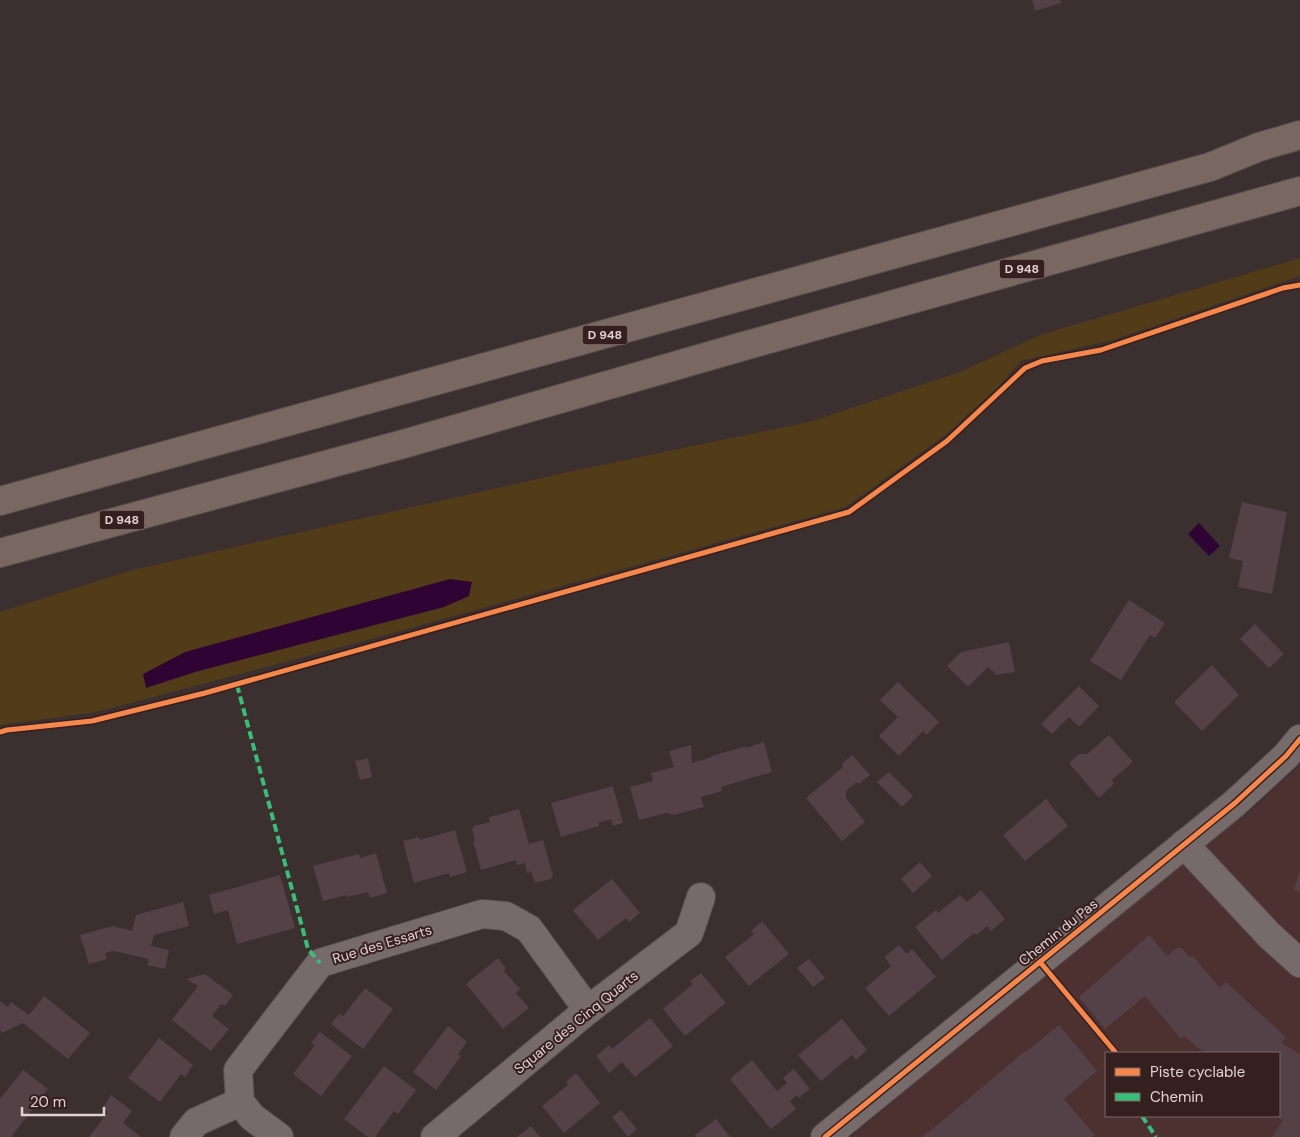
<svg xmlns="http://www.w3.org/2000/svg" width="1300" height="1137" font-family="'DM Sans',sans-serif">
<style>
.built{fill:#4d3030;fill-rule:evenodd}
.green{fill:#523b18}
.water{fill:#2f0434}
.building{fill:#534147}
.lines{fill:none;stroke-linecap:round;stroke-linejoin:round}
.minor-casing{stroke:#574c4c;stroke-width:30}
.highway-casing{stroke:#574c4c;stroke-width:30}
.minor{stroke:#766b6a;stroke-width:28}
.highway{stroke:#796862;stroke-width:28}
.quiet{stroke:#3abd76;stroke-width:4;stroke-dasharray:8 4;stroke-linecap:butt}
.cycleway-casing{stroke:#361f1f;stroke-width:8}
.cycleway{stroke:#f5874c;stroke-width:5}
.labels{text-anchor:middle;stroke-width:4;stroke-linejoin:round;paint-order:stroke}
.shield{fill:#361f1f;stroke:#ae9c9b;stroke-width:1}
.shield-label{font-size:12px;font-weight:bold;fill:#e1d1d0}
.street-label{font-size:14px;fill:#e1d1d0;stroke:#361f1f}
</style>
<rect width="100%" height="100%" fill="#3b2f2f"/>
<path class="built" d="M1300,765V1137H851L1160,875L1249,812ZM1106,1053H1279V1116H1106Z"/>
<polygon class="green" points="1300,258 1300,276 1113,340 1021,361 998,387 948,433 846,507 375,638 97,712 0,725 0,612 132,570 582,469 809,422 960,372 1040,335"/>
<g class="water">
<polygon points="1199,523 1220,546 1209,556 1188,534"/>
<polygon points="450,579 472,582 469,596 444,607 195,672 146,688 143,674 185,652"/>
</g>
<g class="building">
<polygon points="1032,0 1060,0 1061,3 1035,11"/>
<polygon points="1242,502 1287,512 1272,594 1238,587 1243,561 1229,558"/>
<polygon points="1129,600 1165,623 1155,638 1150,635 1121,680 1090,661"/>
<polygon points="1255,624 1284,654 1269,668 1240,639"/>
<polygon points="1009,642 1015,672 997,675 988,667 968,687 947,666 961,652"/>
<polygon points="1212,665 1239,695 1202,731 1174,702"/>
<polygon points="898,682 939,722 926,735 923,731 899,756 879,736 898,717 880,700"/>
<polygon points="1079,686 1099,706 1079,727 1069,717 1052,734 1041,724"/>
<polygon points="1109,735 1133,762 1112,780 1114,784 1099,798 1069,763 1079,754 1087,754"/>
<polygon points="764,742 772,772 721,787 722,791 701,797 704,807 674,815 666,813 639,820 630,787 653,781 651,773 674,767 669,751 691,745 692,763 712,757 712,756 746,746 746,748"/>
<polygon points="852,755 870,775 859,784 857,782 846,791 846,798 865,822 842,841 806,798 843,767 842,764"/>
<polygon points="368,758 372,777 360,780 355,761"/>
<polygon points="889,772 913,796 902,807 877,782"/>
<polygon points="613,786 623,823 613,826 611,819 598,823 599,826 561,837 551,803"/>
<polygon points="1046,799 1068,826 1025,861 1003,835"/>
<polygon points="519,809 529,844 543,840 553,876 551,879 535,883 531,871 527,873 525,863 517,865 516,860 481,870 473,841 475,841 472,829 474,826 490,822 489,817"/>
<polygon points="455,830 467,872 450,877 449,873 414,883 403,841 419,837 420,840"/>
<polygon points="376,853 387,893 370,898 368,892 347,897 346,895 323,901 313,866 359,854 360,858"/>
<polygon points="920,862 932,876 913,893 901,879"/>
<polygon points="1300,871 1300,892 1294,890"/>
<polygon points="280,875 295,928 237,944 228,910 214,914 209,895"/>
<polygon points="612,879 640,913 629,922 626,918 598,940 573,910"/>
<polygon points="981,890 1005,919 991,931 987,926 977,935 974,933 942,960 915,927 936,910 938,913 960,895 967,902"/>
<polygon points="183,902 189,926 154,935 151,946 169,950 165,969 147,965 149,959 114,951 105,953 107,959 89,964 80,935 113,926 132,931 136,915"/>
<polygon points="762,921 789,954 749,986 725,957 754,934 751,931"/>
<polygon points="1149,935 1167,956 1177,948 1181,948 1190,957 1193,956 1220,988 1226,982 1286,1037 1281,1043 1300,1054 1300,1137 1272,1137 1283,1120 1275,1116 1279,1116 1279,1053 1204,1053 1184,1036 1181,1039 1145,996 1105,1029 1079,997"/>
<polygon points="899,945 907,954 912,949 936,977 889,1016 865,988 891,966 884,957"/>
<polygon points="498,958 506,969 504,971 520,989 516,993 529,1008 503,1029 466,984"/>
<polygon points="809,959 825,978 813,987 797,968"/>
<polygon points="701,973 726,1003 685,1036 663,1009 693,984 690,981"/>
<polygon points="205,974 233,995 225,1006 221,1004 212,1016 229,1029 211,1051 172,1020 198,986 186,979"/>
<polygon points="365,988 393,1009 363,1049 331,1024 339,1014 343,1016"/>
<polygon points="44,996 90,1033 68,1059 23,1023 2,1033 0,1029 0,1001 8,1007 11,1002 29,1015"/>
<polygon points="650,1018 673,1046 635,1077 622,1062 609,1073 596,1056 609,1045 612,1049"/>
<polygon points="842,1019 867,1050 856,1060 852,1055 821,1081 798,1055"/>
<polygon points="1059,1025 1097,1071 1064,1099 1095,1135 1092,1137 922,1137 928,1132 929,1132 1025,1051 1026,1052"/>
<polygon points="448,1026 467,1042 458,1054 461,1056 436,1090 413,1072"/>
<polygon points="320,1032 352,1056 321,1096 293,1074 315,1045 311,1043"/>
<polygon points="159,1038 193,1065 185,1077 181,1074 160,1102 128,1078"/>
<polygon points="752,1060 777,1091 787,1083 783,1078 794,1069 810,1089 799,1098 797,1095 790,1101 796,1109 771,1129 730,1079"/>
<polygon points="384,1066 416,1090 398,1114 394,1111 375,1137 368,1137 344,1119"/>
<polygon points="23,1070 48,1089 11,1137 0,1137 0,1099"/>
<polygon points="576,1073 600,1103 564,1133 542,1106 568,1085 566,1082"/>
<polygon points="111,1095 132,1111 123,1123 141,1137 89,1137 108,1112 102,1108"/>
<polygon points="621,1110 637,1129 628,1137 612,1117"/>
<polygon points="716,1119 730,1137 696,1137 695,1135"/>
<polygon points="531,1126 540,1137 517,1137"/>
</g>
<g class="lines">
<defs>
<g id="minor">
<polyline points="1184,844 1269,935 1300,963"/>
<polyline points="184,1137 196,1122 240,1102"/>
<polyline points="279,1137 252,1117 240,1102 238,1070 320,963 482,914 506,916 529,929 588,1010"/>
<polyline points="435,1137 588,1010 689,933 701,897"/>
<polyline points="825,1137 1235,803 1286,756 1300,739"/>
</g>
<g id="highway">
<polyline points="0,501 1210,167 1259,147 1300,135"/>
<polyline points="0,553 407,443 744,346 1300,191"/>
</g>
</defs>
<use href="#minor" class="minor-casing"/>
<use href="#highway" class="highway-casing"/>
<use href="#minor" class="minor"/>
<use href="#highway" class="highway"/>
<g class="quiet">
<polyline points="237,685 308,949 320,963"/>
<polyline points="1142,1116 1156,1137"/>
</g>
<defs>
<g id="cycleway">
<polyline points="0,732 7,730 92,721 205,693 849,512 947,441 1025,368 1042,361 1101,350 1283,288 1300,285"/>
<polyline points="1040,962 1116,1053"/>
<polyline points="825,1137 1235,803 1286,756 1300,739"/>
</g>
</defs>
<use href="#cycleway" class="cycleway-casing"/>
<use href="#cycleway" class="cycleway"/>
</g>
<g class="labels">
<g class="shield">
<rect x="999.5" y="259.5" width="45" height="19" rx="4"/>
<rect x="582.5" y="325.5" width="45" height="19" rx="4"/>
<rect x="99.5" y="510.5" width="45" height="19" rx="4"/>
</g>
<g class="shield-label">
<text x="1022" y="273">D 948</text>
<text x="605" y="339">D 948</text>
<text x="122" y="524">D 948</text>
</g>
<g class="street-label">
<text transform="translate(1058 932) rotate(-39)" y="5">Chemin du Pas</text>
<text transform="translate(382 944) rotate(-17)" y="5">Rue des Essarts</text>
<text transform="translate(576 1022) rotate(-39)" y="5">Square des Cinq Quarts</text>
</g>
</g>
<rect x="1105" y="1052" width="175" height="65" fill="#361f1f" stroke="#7a6666"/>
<rect x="1115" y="1068" width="25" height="8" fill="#f5874c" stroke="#7a6666"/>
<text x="1150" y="1077" font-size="15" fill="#e1d1d0">Piste cyclable</text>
<rect x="1115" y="1093" width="25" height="8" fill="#3abd76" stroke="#7a6666"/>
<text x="1150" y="1102" font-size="15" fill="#e1d1d0">Chemin</text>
<path d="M22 1107v8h82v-8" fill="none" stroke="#e1d1d0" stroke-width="2.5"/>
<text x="30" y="1107" font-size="15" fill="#e1d1d0" stroke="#361f1f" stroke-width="4" paint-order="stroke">20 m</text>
</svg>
